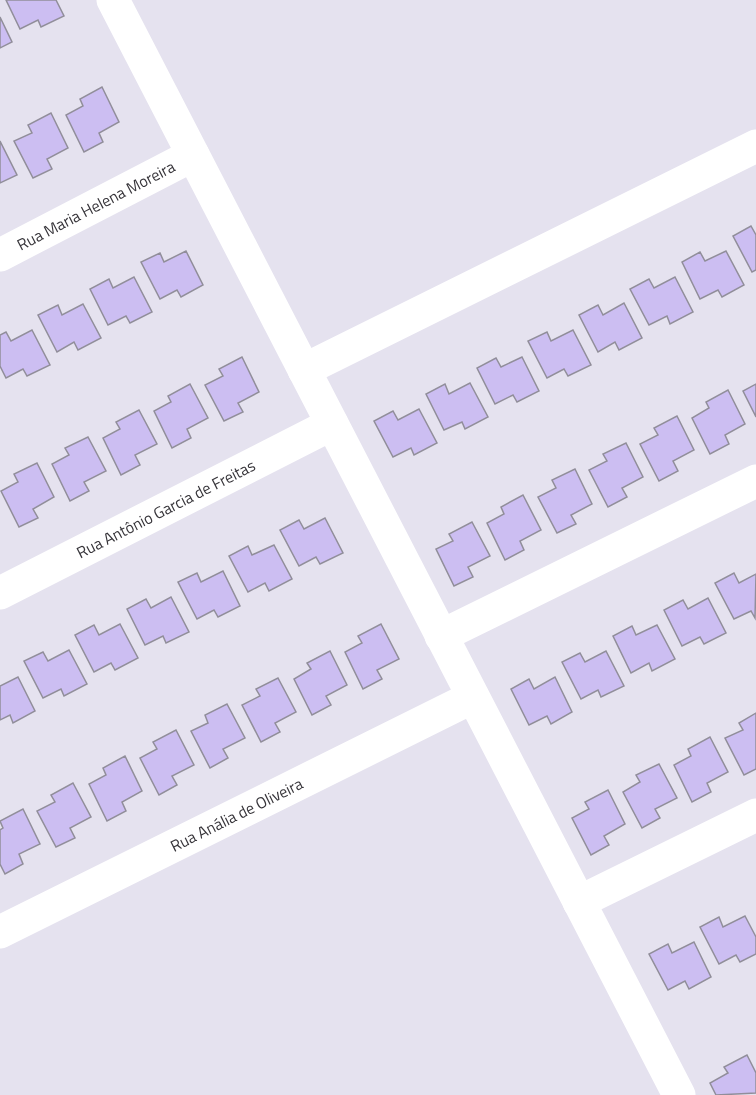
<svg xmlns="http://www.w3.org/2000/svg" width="756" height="1095" font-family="'Titillium Web',sans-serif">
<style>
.building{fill:#ccbef2;stroke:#918e9a;stroke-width:1.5}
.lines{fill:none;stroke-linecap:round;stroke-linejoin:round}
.street{stroke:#fff;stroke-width:33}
.labels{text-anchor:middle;stroke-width:4.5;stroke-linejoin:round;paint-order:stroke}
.street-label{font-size:16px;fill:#37353a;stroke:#fff}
</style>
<rect width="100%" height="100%" fill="#e5e2ef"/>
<g class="building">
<polygon points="6,0 56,0 64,16 41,27 38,20 20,29"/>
<polygon points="0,17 12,42 0,48"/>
<polygon points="102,87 119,122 99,133 103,142 84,152 66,115 83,106 80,99"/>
<polygon points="51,113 68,148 47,159 52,169 33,178 14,141 32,133 28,125"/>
<polygon points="0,141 17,175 0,183"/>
<polygon points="751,226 756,235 756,270 752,272 733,236"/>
<polygon points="186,251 203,285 181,297 177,290 160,299 141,262 160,253 164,262"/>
<polygon points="726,251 744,285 722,297 718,290 700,299 682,262 700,252 705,261"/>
<polygon points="134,277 152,312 130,323 126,316 108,325 90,289 109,279 113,288"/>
<polygon points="675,277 693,312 670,324 667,316 649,325 630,289 649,279 654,288"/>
<polygon points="624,303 642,338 619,350 615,342 598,352 579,315 598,305 603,315"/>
<polygon points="83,304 101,338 78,350 74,342 57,352 38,315 58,305 62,315"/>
<polygon points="32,330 50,365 27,376 23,369 6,378 0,366 0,335 6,332 11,341"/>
<polygon points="573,330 591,365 568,376 564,369 547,378 528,341 547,332 551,341"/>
<polygon points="242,357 259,392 238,403 243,412 224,421 205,385 223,376 219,369"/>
<polygon points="522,357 539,391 517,402 513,395 495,404 477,368 496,358 501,367"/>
<polygon points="470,383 488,417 465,429 462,422 444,430 426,394 445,384 449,394"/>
<polygon points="190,384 208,418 187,429 191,438 172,448 154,411 171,402 168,396"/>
<polygon points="756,384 756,417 743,391"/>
<polygon points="728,390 745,424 725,435 729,444 710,454 692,418 709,408 706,402"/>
<polygon points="419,409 437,443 414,455 411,448 393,457 374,421 393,411 398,420"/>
<polygon points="139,410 157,444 135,455 140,465 121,475 103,438 120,429 116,422"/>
<polygon points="677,416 694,450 673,461 678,471 659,481 640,444 658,435 654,428"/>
<polygon points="88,437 106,471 84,482 89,491 70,501 52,464 69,455 65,448"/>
<polygon points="626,443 643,477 622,488 627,497 608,507 589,470 607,461 603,454"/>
<polygon points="37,463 54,497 33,509 38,518 19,527 1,491 18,482 14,474"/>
<polygon points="575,469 592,504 571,515 576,524 557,533 538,497 556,488 552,480"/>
<polygon points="523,495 541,530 520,541 524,550 505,560 487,523 504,514 501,507"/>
<polygon points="325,518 343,553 320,564 316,557 299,566 280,530 299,520 304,529"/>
<polygon points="472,522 490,556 468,567 473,577 454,586 436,549 453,541 449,534"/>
<polygon points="274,545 292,579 269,591 265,583 248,592 229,556 248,546 252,555"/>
<polygon points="223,571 240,606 218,617 214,610 197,619 178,582 197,573 201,582"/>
<polygon points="734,573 739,583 756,574 755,618 751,611 734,619 715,583"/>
<polygon points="171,597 189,632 166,643 163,636 145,645 127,609 146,599 151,608"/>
<polygon points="708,598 726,633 704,644 700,637 682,646 664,610 683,600 688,609"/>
<polygon points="120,624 138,658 115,670 111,663 94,672 75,635 94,625 99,635"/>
<polygon points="381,624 399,659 377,670 382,679 363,689 345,652 362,643 358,636"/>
<polygon points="657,625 675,659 652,671 649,663 631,673 613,636 632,626 636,635"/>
<polygon points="69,650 87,684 64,696 61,689 43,698 24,661 43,652 48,661"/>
<polygon points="330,651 347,685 326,696 331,705 312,715 294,679 311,669 307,663"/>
<polygon points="606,651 624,686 601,697 598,690 581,699 562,662 580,653 585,662"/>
<polygon points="18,677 35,711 13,723 10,715 0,720 0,686"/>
<polygon points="555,677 572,712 551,724 547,716 529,725 511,689 529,679 534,689"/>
<polygon points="278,678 296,712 275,723 280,732 261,742 242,705 260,696 256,689"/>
<polygon points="227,704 245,738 223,749 228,758 210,768 191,731 208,723 205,715"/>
<polygon points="756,713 756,769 744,775 725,738 743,730 739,723"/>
<polygon points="176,730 194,765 172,776 177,785 159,795 140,758 157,749 153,742"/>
<polygon points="710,737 728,772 707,783 711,792 692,802 674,765 691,756 688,749"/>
<polygon points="125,756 142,791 122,802 126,811 107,821 89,784 106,775 103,768"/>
<polygon points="659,764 677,798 655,809 660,818 642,828 623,792 640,782 636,775"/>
<polygon points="73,783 91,817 70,828 75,838 56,847 37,811 55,802 51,795"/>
<polygon points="608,790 625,824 604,836 609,845 591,855 572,818 589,809 585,802"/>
<polygon points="23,809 40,844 19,854 23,864 5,874 0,864 0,830 3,828 0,821"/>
<polygon points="745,916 756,937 756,954 740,962 736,955 719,964 700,927 719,917 723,927"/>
<polygon points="694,942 711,977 689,989 685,981 668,990 649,954 668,944 672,953"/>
<polygon points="747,1055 756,1073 756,1093 716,1095 710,1083 728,1073 724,1067"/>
</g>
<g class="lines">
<g class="street">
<polyline points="113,0 679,1095"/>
<path id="s1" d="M0,255L193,155"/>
<polyline points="304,370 756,146"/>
<path id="s2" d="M0,593L332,424"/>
<polyline points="441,636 756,481"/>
<polyline points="579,902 756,815"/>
<path id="s3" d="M0,932L473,697"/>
</g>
</g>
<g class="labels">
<g class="street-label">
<text dy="6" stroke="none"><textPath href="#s1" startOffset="108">Rua Maria Helena Moreira</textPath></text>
<text dy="6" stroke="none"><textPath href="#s2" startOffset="186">Rua Antônio Garcia de Freitas</textPath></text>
<text dy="6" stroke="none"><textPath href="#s3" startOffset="264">Rua Anália de Oliveira</textPath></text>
</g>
</g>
</svg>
